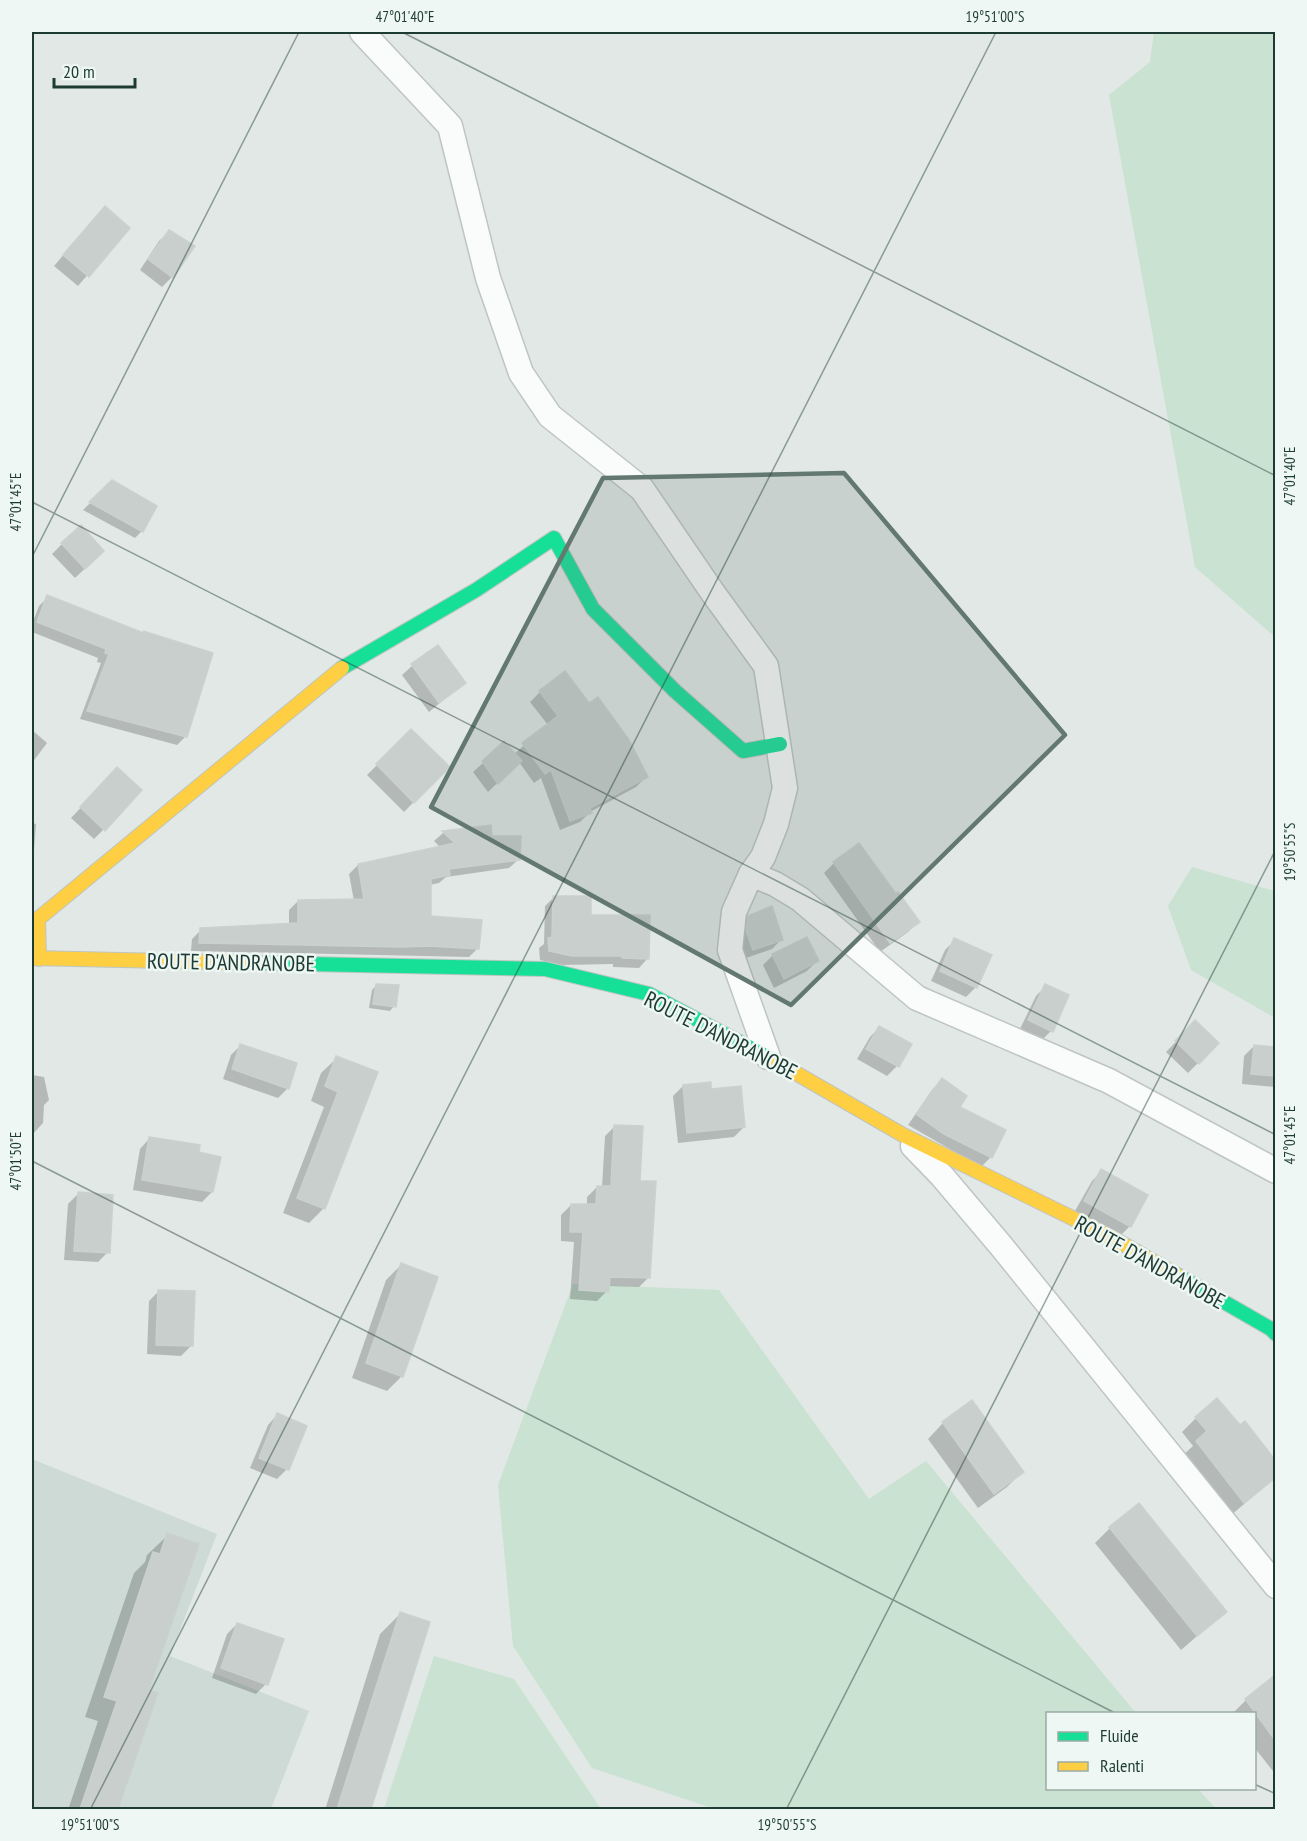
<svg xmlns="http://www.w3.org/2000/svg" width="1307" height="1841" font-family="'PT Sans Narrow',sans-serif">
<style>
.built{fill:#cedad5}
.green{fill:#c9e2d1}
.shadow{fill:#0003}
.building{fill:#c8cfcc;stroke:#cad1ce;stroke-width:1.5}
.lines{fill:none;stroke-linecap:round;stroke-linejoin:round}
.street-casing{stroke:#bec5c2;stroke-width:27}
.fast-casing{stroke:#bdc5c2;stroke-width:16}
.slow-casing{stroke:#bdc5c2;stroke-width:16}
.street{stroke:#fafcfb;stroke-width:24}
.fast{stroke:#16e098;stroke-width:14}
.slow{stroke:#ffcf43;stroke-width:14}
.marked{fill:#627871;fill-opacity:0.2;stroke:#627871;stroke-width:4.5;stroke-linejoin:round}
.ticks{fill:none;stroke:#1e3b33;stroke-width:1.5;stroke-opacity:0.45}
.labels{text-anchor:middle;stroke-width:5;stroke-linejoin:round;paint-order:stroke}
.street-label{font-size:22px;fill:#1e3b33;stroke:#eef7f3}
.neatline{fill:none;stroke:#1e3b33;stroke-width:2}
.ticks-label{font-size:15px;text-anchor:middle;fill:#1e3b33}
</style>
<rect width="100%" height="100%" fill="#e1e8e5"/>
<polygon class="built" points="32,1459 217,1534 170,1656 309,1711 271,1809 32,1809"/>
<g class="green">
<polygon points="1154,32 1275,32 1275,637 1195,567 1109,95 1150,62"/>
<polygon points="1192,867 1275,891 1275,1018 1191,970 1168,906"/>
<polygon points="573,1284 719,1290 869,1499 926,1461 1136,1713 1048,1714 1048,1788 1198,1789 1216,1809 715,1809 592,1768 513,1646 498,1485"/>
<polygon points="434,1656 514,1679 601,1809 384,1809"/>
</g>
<g class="shadow">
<polygon points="95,218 128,228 78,286 54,266"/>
<polygon points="169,232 172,277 162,287 140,270 159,241"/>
<polygon points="112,482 142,531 135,538 83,510"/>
<polygon points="62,544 93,561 75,578 52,554"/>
<polygon points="48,597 142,634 143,633 211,654 186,736 177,745 80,719 101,663 97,662 98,658 32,632 32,624 39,606"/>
<polygon points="412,666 464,683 429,712 402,675"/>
<polygon points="540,692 646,777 636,787 590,812 580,822 560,830 541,778 534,783 519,762 488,792 473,772 483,763 514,754 548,725 530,702"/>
<polygon points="32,730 47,743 32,763"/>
<polygon points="411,731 448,767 404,812 367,775"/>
<polygon points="108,779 104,829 94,839 71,818"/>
<polygon points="32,823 36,824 32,877"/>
<polygon points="489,826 491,837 519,859 509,868 446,877 439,883 429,885 429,918 478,948 469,957 191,951 192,939 201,930 289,925 289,910 298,901 354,901 349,874 358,865 441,848 434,841 443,833"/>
<polygon points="834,863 896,896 918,922 908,932 880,952 824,873"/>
<polygon points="554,897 589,916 648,958 639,968 613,967 613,964 562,965 540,960 539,948 544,944 545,906"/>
<polygon points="771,908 782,939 772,949 743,959 739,925 750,915"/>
<polygon points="806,939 817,961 807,971 774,988 763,965 773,955"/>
<polygon points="955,940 976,987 966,997 931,981 945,950"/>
<polygon points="376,986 394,1006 390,1011 369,1008 372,990"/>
<polygon points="1046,986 1051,1031 1041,1041 1019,1031 1036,996"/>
<polygon points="1195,1022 1198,1063 1188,1073 1166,1052"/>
<polygon points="879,1028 910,1045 897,1066 887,1076 857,1059 870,1037"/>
<polygon points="241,1045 288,1088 278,1098 223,1079 231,1055"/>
<polygon points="1254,1046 1276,1048 1276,1087 1242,1084 1244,1056"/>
<polygon points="337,1058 376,1073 324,1208 309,1223 283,1213 324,1107 311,1101 321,1073"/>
<polygon points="32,1075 44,1077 49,1100 44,1105 43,1123 32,1135"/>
<polygon points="942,1080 991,1157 981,1167 908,1125 932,1090"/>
<polygon points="683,1086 710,1091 744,1127 734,1137 678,1143 673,1096"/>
<polygon points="615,1126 639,1183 649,1277 639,1287 608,1286 607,1291 597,1301 570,1299 574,1242 561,1241 561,1215 571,1205 587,1206 587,1197 597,1187 602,1187 605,1136"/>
<polygon points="149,1139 212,1192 202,1202 133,1190 140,1149"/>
<polygon points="1102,1171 1130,1226 1120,1236 1075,1211 1092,1181"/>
<polygon points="78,1194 108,1252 98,1262 64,1260 68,1204"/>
<polygon points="401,1265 402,1376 387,1391 352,1378 386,1280"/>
<polygon points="159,1291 191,1346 181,1356 147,1354 149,1301"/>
<polygon points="972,1402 1022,1472 1007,1487 978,1508 928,1439 943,1423"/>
<polygon points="277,1415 287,1469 277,1479 250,1468 268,1425"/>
<polygon points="1196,1418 1240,1427 1245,1423 1276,1462 1276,1477 1230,1516 1182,1456 1193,1446 1182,1432"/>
<polygon points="1110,1528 1225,1612 1181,1650 1095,1543"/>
<polygon points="168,1535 147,1691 156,1694 116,1810 68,1810 98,1721 85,1717 134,1573 145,1562 147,1555"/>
<polygon points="400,1614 428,1623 370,1810 325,1810 380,1634"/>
<polygon points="237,1624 266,1684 256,1694 212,1678 227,1634"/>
<polygon points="1273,1679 1276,1682 1276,1775 1254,1747 1254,1714 1232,1714 1246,1700"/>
</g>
<g class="building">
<polygon points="105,206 130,228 89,277 63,255"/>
<polygon points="169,230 195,246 173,278 148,259"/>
<polygon points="112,480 157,506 143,532 89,502"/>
<polygon points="81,525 104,551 85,569 61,543"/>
<polygon points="47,595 146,634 143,631 213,653 187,737 87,711 109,654 105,653 106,649 37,622"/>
<polygon points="438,645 466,683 439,703 411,664"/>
<polygon points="565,671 589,703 598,697 629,740 648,777 590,808 592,813 570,821 551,770 545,774 522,743 558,716 539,691"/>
<polygon points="411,729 450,767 414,803 376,764"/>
<polygon points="504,741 522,761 498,784 482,761"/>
<polygon points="117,767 142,790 105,831 80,807"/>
<polygon points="491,825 492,836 521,836 520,860 449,869 450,875 431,879 431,916 482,920 479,949 429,946 402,947 199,943 200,928 298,923 298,900 364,899 358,864 455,843 442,831"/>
<polygon points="859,843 896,894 898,892 920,922 890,943 833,862"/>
<polygon points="553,896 591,896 591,915 650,915 649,959 622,958 622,956 572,956 549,951 548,938 552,937"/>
<polygon points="772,906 783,940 753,950 746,931 748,916"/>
<polygon points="807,937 819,961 784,979 772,954"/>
<polygon points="954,938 992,955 977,988 940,971"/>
<polygon points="376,984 399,985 396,1007 373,1004"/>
<polygon points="1045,984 1069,995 1053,1032 1028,1020"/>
<polygon points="1195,1020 1219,1043 1199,1064 1175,1041"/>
<polygon points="879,1026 912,1044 899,1067 866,1049"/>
<polygon points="240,1044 297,1063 289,1089 232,1069"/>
<polygon points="1254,1045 1275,1047 1275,1076 1251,1074"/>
<polygon points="336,1056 378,1072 325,1209 297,1198 338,1092 325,1086"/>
<polygon points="942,1078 967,1096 960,1107 1006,1130 992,1158 944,1134 916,1114"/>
<polygon points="711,1082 711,1089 741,1086 745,1127 687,1133 683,1085"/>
<polygon points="614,1125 643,1126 640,1181 656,1181 650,1278 610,1277 609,1292 579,1290 583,1232 570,1232 571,1204 596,1204 597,1186 611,1186"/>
<polygon points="149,1137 200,1145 199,1152 221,1157 213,1192 142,1180"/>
<polygon points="1101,1169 1148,1195 1131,1227 1084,1201"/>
<polygon points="78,1192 113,1195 110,1253 74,1251"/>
<polygon points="401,1263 438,1277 403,1377 366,1363"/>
<polygon points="158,1290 195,1291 193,1346 156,1345"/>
<polygon points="1217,1398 1240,1425 1245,1421 1275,1460 1275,1478 1244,1503 1196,1441 1207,1431 1195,1417"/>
<polygon points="972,1400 1024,1472 994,1494 942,1422"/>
<polygon points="277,1413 307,1426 289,1470 259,1458"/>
<polygon points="1139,1503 1227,1612 1197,1636 1109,1527"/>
<polygon points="167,1533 199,1544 149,1690 158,1693 118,1809 80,1809 117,1701 104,1697 153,1552 160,1554"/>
<polygon points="400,1612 430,1622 371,1809 337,1809"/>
<polygon points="237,1623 284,1639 268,1685 221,1668"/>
<polygon points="1275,1675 1275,1740 1245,1699"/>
</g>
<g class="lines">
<defs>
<g id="street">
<polyline points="362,32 450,126 488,278 521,373 550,416 642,489 713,593 766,666 785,788 776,824 763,857 751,874"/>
<polyline points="768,1057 730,950 734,912 751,874 775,884 800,899 917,998 1109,1081 1276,1171"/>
<polyline points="913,1146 942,1176 1002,1247 1276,1586"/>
</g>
<g id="fast">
<polyline points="342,668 476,590 554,538 593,609 675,691 743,751 780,744"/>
<polyline points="260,963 545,969 649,994 775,1061"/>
<polyline points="1177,1275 1271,1329 1276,1334"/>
</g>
<g id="slow">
<polyline points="32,958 260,963"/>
<polyline points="39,959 38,919 342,668"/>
<polyline points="775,1061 903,1135 1111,1237 1177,1275"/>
</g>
</defs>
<use href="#street" class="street-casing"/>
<use href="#fast" class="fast-casing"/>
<use href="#slow" class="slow-casing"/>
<use href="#street" class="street"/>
<use href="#fast" class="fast"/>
<use href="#slow" class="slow"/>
</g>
<path class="marked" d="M844,473L1065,735L791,1005L431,807L603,478Z"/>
<path class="ticks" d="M402,32L1276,476M32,502L1276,1135M32,557L299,32M32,1161L1117,1714M1254,1784L1276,1794M90,1810L996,32M786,1810L1276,849"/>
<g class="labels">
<g class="street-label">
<text transform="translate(231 962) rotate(1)" y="8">ROUTE D'ANDRANOBE</text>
<text transform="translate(721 1035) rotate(27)" y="8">ROUTE D'ANDRANOBE</text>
<text transform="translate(1150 1262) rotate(29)" y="8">ROUTE D'ANDRANOBE</text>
</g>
</g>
<rect width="1307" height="1841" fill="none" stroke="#eef7f3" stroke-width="66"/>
<rect x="1046" y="1712" width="210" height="78" fill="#eef7f3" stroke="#9baca6" stroke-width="1.5"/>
<rect x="1058" y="1732" width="30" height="9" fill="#16e098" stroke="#9baca6" stroke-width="1.5"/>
<text x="1100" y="1742" font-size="18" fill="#1e3b33">Fluide</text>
<rect x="1058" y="1762" width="30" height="9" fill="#ffcf43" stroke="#9baca6" stroke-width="1.5"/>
<text x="1100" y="1772" font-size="18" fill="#1e3b33">Ralenti</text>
<path d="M54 78v9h81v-9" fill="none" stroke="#1e3b33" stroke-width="3"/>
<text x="63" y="78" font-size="18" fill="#1e3b33" stroke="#eef7f3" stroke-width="4.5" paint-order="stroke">20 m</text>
<rect x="33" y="33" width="1241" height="1775" class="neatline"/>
<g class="ticks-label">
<text x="405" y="22">47°01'40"E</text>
<text x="995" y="22">19°51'00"S</text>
<text transform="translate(1290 476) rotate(-90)" y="5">47°01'40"E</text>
<text transform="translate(16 502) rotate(-90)" y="5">47°01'45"E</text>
<text transform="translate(1290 852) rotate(-90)" y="5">19°50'55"S</text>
<text transform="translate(1290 1135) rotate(-90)" y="5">47°01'45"E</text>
<text transform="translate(16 1161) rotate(-90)" y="5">47°01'50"E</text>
<text x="90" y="1830">19°51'00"S</text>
<text x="787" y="1830">19°50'55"S</text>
</g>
</svg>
